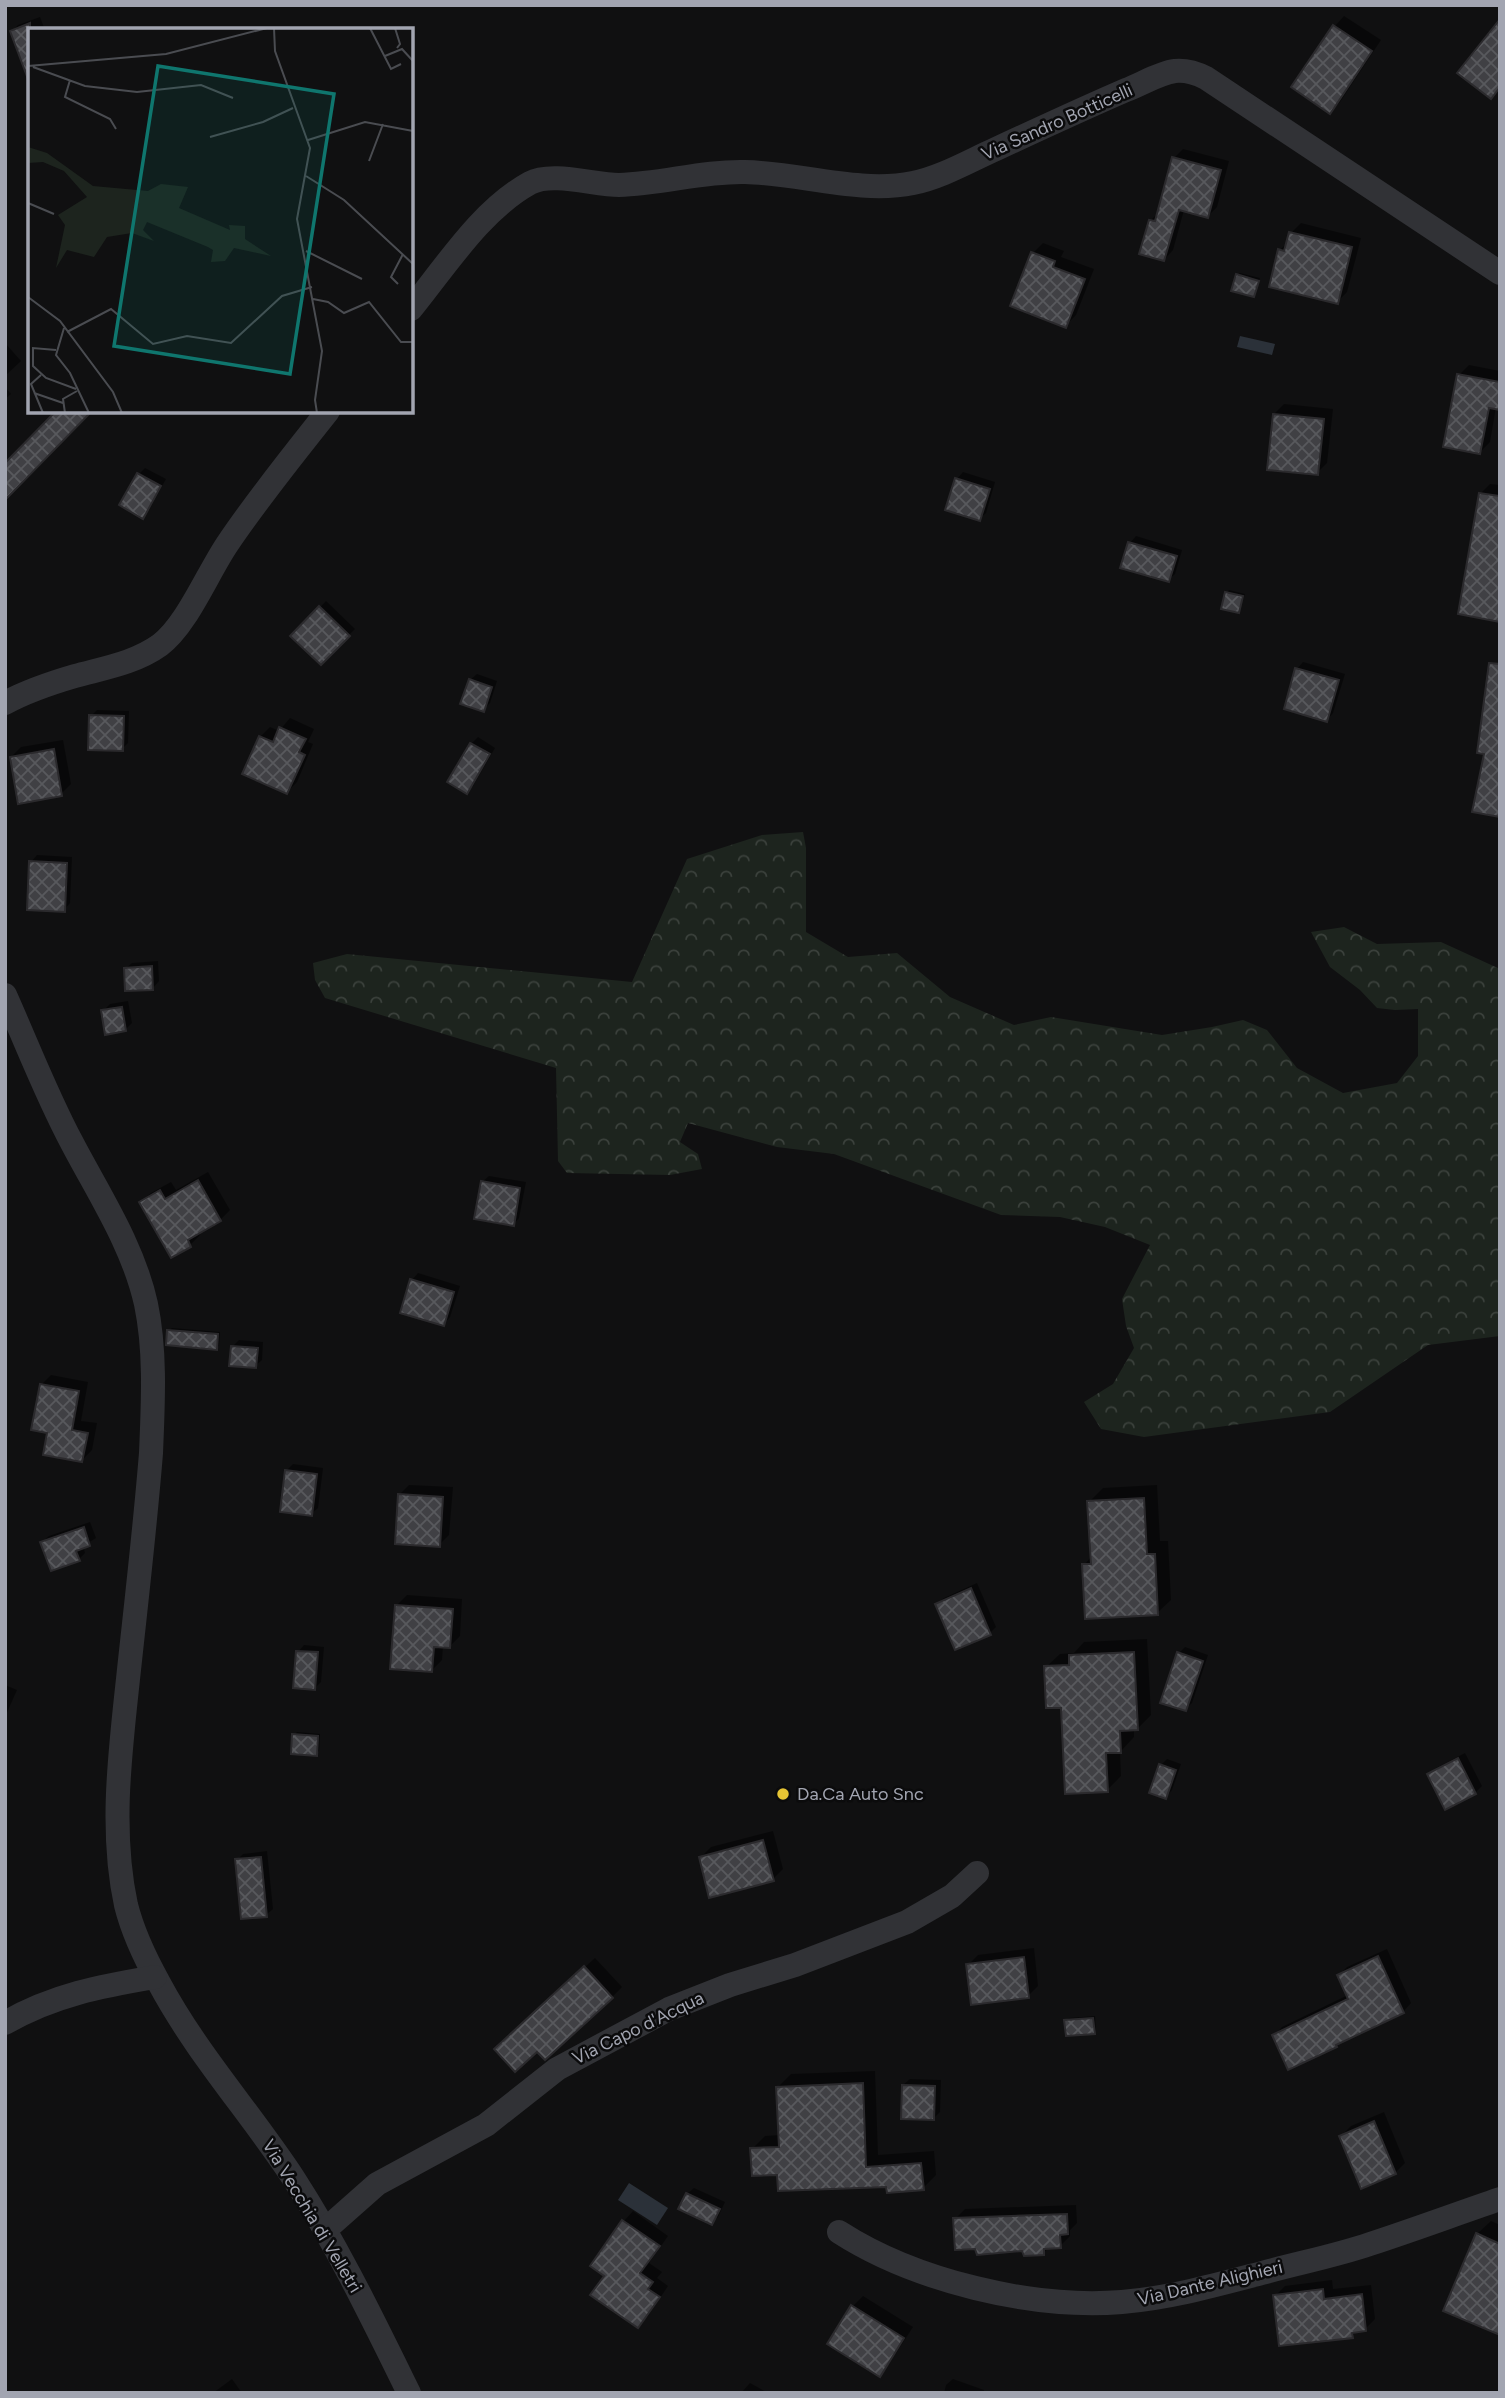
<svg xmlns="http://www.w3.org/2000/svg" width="1505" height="2398" font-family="Figtree,sans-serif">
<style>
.forest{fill:url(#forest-crowns)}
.water{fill:#2b3139}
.shadow{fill:#0007}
.building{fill:url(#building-cross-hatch);stroke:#2b2a2d;stroke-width:2}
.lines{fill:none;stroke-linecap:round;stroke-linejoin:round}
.minor{stroke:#313236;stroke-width:24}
.poi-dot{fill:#e6c434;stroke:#0b0b0c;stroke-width:2.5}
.labels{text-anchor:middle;stroke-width:5;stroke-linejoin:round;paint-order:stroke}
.street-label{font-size:18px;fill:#a2a5b1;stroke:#0b0b0c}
.poi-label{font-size:18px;fill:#a2a5b1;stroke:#0b0b0c;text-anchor:start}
.inset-road{fill:none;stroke:#4a4c51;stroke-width:2}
.view{fill:#0f766e;fill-opacity:0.15;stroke:#0f766e;stroke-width:3.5}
.inset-edge{fill:none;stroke:#a2a5b1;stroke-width:3.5}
</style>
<defs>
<pattern id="forest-crowns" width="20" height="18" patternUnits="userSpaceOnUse" patternTransform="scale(1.75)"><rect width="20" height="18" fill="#1d241e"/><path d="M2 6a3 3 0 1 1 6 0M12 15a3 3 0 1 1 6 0" fill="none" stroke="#3b413c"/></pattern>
<pattern id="building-cross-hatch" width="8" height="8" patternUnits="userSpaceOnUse" patternTransform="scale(1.75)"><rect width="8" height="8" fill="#404044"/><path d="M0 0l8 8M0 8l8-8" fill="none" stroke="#58595d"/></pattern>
</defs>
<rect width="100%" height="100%" fill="#101011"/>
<polygon class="forest" points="803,832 806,848 806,932 848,957 897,953 950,997 1014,1025 1051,1017 1162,1035 1212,1027 1243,1020 1267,1030 1297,1068 1343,1093 1397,1083 1418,1056 1418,1009 1395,1010 1377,1008 1360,990 1330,967 1311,932 1344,927 1377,944 1441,942 1500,969 1500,1336 1428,1345 1330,1412 1144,1437 1101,1429 1084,1402 1113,1384 1134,1348 1126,1326 1122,1299 1150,1245 1105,1227 1060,1217 1001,1215 834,1154 777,1147 688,1123 680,1142 698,1154 702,1169 670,1175 567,1173 558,1161 556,1068 325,998 315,980 313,963 347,954 632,982 687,859 762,835"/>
<g class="water">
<polygon points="1240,336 1275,344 1272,355 1237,347"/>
<polygon points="629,2183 668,2208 657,2225 618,2200"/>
</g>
<g class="shadow">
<polygon points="1344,16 1381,40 1340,102 1330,112 1293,87 1335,26"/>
<polygon points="40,17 45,30 12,31 18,25"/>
<polygon points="1183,149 1229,161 1217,207 1208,216 1184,210 1173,250 1164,260 1151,220 1160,211 1174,158"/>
<polygon points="1301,223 1361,238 1347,292 1337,302 1280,250 1289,241 1291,233"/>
<polygon points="1043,243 1064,251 1061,257 1094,269 1076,315 1066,325 1033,253"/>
<polygon points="1240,273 1260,278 1253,295 1237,275"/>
<polygon points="5,343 21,361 5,376"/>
<polygon points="1469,365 1500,371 1500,408 1496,407 1490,442 1480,452 1459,375"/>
<polygon points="5,387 11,394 5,399"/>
<polygon points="1284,404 1333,409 1327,463 1317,473 1274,414"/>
<polygon points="145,468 166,479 149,510 142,516 122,504 139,474"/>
<polygon points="963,472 995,482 986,513 979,519 957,479"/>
<polygon points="1490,484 1500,485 1500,621 1480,494"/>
<polygon points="1136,536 1182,550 1175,574 1168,580 1123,567 1130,543"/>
<polygon points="1229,590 1245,594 1238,611 1227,593"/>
<polygon points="326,601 355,629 321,663 293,636"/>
<polygon points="1303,662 1345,674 1333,713 1327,720 1297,669"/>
<polygon points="477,674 497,681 490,703 483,710 470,680"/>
<polygon points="97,710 129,711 128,743 122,749 91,716"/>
<polygon points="290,718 314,729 308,742 313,744 297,782 287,792 260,737 270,727 279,731"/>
<polygon points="478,737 495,748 473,786 467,792 449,781 471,744"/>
<polygon points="63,740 71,784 61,794 11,757 21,747"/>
<polygon points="37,855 72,857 70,903 64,910 31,862"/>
<polygon points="158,961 159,981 153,988 125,969 132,963"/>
<polygon points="128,1001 132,1023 125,1030 103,1011 110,1004"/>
<polygon points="208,1172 230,1210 220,1220 199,1232 200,1235 190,1245 172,1256 141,1202 151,1193 171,1182 176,1190"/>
<polygon points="489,1176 526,1182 519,1218 513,1225 482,1182"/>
<polygon points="418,1273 460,1286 450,1317 444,1324 412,1280"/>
<polygon points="172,1328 220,1332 219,1346 216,1348 169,1330"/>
<polygon points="239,1340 263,1342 262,1360 255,1366 233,1346"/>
<polygon points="51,1375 88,1382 81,1421 97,1423 92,1450 82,1460 49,1432 41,1385"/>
<polygon points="293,1464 323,1468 318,1508 311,1514 287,1470"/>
<polygon points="409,1485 453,1487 449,1535 439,1545 399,1495"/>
<polygon points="1157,1485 1160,1541 1168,1541 1171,1600 1157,1613 1084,1565 1092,1556 1089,1502 1103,1488"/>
<polygon points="90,1522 96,1538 83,1546 85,1553 79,1559 42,1542 49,1536"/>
<polygon points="977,1583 996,1627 990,1633 937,1604 944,1598"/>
<polygon points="407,1595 462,1599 460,1636 450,1646 443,1646 442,1660 432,1670 397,1605"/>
<polygon points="1147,1639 1151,1715 1137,1729 1134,1729 1134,1737 1120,1752 1121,1776 1107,1790 1063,1706 1046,1667 1060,1654 1074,1653 1084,1642"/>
<polygon points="304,1645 324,1647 321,1682 315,1688 298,1652"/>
<polygon points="1185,1647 1208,1655 1192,1703 1185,1709 1179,1653"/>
<polygon points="5,1685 17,1690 5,1717"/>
<polygon points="297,1732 320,1734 319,1751 316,1754 294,1735"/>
<polygon points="1465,1753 1482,1786 1475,1793 1429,1775 1436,1768"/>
<polygon points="1167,1759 1181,1764 1172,1790 1166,1797 1161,1765"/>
<polygon points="773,1831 783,1869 773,1879 701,1857 711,1847"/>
<polygon points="267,1851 273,1909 266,1915 237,1860 243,1854"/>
<polygon points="1034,1948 1038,1986 1028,1996 968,1965 978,1955"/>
<polygon points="1387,1949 1411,2003 1403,2012 1341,2040 1336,2045 1274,2036 1282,2027 1348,1995 1339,1975 1347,1967"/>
<polygon points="595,1958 622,1987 612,1997 545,2057 537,2049 506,2039"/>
<polygon points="1095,2016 1096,2030 1094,2033 1066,2020 1069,2018"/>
<polygon points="875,2071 878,2155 934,2151 936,2175 923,2188 779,2173 752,2149 765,2136 780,2135 778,2087 791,2074"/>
<polygon points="910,2079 941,2080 940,2112 934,2118 903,2085"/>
<polygon points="1384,2112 1405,2163 1395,2173 1341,2136 1351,2126"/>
<polygon points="694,2188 725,2202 718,2217 712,2223 687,2194"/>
<polygon points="1076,2205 1077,2223 1070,2230 1070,2236 1060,2246 1050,2247 1043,2253 1024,2250 955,2219 965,2209"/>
<polygon points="633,2211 668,2236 649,2263 662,2272 657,2278 668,2286 648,2316 638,2326 606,2275 592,2266 624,2221"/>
<polygon points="1491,2221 1500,2225 1500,2333 1477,2234"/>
<polygon points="1332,2280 1333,2289 1371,2285 1375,2319 1365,2329 1358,2330 1352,2336 1275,2296 1285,2286"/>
<polygon points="863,2296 913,2327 889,2364 879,2374 829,2343 853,2306"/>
<polygon points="232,2379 242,2393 213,2393"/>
<polygon points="953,2379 984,2390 983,2393 944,2393 946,2385"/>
<polygon points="750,2383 768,2393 741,2393"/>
</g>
<g class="building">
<polygon points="1500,19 1500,87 1491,99 1457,73"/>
<polygon points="30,23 30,79 28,79 10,31"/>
<polygon points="1333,25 1372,51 1330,114 1291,87"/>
<polygon points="1172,157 1221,170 1208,218 1179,210 1164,261 1139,254 1149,220 1155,221"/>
<polygon points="1289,232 1352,247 1338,304 1269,287 1278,249 1284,251"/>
<polygon points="1031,252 1055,261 1053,267 1085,279 1066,328 1010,306"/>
<polygon points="1236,274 1259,281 1254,297 1231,291"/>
<polygon points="1457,374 1500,382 1500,410 1489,408 1480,454 1443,447"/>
<polygon points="56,411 92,411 5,500 5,463"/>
<polygon points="1273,414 1324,419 1318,475 1267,470"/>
<polygon points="137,473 161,486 143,519 119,505"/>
<polygon points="955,478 990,489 980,521 945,510"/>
<polygon points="1479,493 1500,496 1500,622 1458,614"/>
<polygon points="1128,542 1177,556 1169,582 1120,568"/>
<polygon points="1225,592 1243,596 1239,613 1221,609"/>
<polygon points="319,606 350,636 321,665 290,636"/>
<polygon points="1489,663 1500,664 1500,817 1472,812 1484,754 1477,753"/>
<polygon points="1295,668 1339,680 1327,722 1284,709"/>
<polygon points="469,679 492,687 484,712 460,704"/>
<polygon points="89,715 124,716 123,751 88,750"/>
<polygon points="279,727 306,739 299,752 305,755 287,794 242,774 259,736 273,742"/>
<polygon points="470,743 490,754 467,794 447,782"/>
<polygon points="54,749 62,796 18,804 10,757"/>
<polygon points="29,861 67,863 65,912 27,910"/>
<polygon points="152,966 153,990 125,991 124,968"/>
<polygon points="122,1007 126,1031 105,1035 101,1010"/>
<polygon points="198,1180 221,1221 188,1240 191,1247 171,1258 139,1202 160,1190 165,1199"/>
<polygon points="481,1181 520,1188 514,1226 474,1219"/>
<polygon points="410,1279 454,1292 444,1326 400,1313"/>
<polygon points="167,1330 218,1334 217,1350 166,1345"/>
<polygon points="231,1346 258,1348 256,1368 229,1366"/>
<polygon points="40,1384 79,1391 72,1430 88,1433 82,1462 43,1455 47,1433 31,1430"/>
<polygon points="285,1470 317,1474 312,1516 280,1512"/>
<polygon points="398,1494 443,1497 440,1547 395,1544"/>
<polygon points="1144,1498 1147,1554 1155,1554 1158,1615 1085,1619 1082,1564 1091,1564 1087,1501"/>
<polygon points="84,1527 90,1546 76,1551 80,1561 51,1571 40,1542"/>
<polygon points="971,1588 991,1635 955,1650 935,1604"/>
<polygon points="395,1605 453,1609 450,1648 434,1647 432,1672 390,1669"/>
<polygon points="296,1651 318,1652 315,1690 293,1688"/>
<polygon points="1134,1652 1138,1730 1120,1731 1121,1753 1106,1753 1108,1792 1065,1794 1061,1708 1046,1708 1044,1666 1069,1665 1069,1655"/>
<polygon points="1177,1652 1203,1661 1186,1711 1160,1703"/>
<polygon points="292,1734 318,1736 317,1756 291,1754"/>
<polygon points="1458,1758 1476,1794 1445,1810 1427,1774"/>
<polygon points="1159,1764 1176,1770 1166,1799 1149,1793"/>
<polygon points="763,1840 774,1881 709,1898 699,1857"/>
<polygon points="261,1857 267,1917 241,1919 235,1859"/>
<polygon points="1378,1956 1404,2013 1336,2045 1337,2047 1288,2070 1272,2035 1348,1999 1337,1975"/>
<polygon points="1024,1957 1029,1998 971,2005 966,1964"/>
<polygon points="584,1966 613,1998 545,2060 537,2052 515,2072 494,2049"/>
<polygon points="1093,2018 1095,2034 1066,2036 1064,2020"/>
<polygon points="863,2083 866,2167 921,2163 924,2190 887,2193 886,2187 778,2191 777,2175 752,2176 750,2148 779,2147 776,2087"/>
<polygon points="902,2085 935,2086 934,2120 901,2119"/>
<polygon points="1374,2121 1396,2174 1361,2189 1339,2136"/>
<polygon points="686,2193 720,2209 712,2225 678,2209"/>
<polygon points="1067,2214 1068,2234 1060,2235 1061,2248 1044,2249 1044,2255 1024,2256 1022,2251 977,2255 975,2249 955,2250 953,2218"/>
<polygon points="622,2220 660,2246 640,2273 653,2282 648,2289 660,2297 638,2328 590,2295 604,2276 590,2266"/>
<polygon points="1476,2233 1500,2244 1500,2335 1443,2311"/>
<polygon points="1323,2289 1324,2299 1362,2294 1366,2331 1352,2333 1353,2338 1279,2346 1273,2295"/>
<polygon points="851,2305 904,2338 880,2377 827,2344"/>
</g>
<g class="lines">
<g class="minor">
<path d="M411,309C446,266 481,210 530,183C552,171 594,185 619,185C662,184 702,171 745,172C799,173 860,194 913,183C942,177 969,161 996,149C1039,129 1082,109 1126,90C1142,84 1159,73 1175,71C1186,70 1196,73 1206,78L1500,273"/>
<path d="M5,703C27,691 51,683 75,676C104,668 135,663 160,645C187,625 208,572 228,543C259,497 294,454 328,411"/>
<path d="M5,995C27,1044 46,1094 71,1141C98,1193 133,1245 146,1304C156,1352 153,1404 151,1453C145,1528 136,1604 128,1679C120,1754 110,1831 126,1905C133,1933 145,1958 159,1983C197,2054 250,2112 294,2179C338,2247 373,2320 409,2393"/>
<path d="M5,2023C53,1995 102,1986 155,1977"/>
<polyline points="325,2230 377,2184 486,2125 557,2069 669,2009 730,1985 795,1965 907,1922 952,1896 977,1873"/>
<path d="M839,2232C915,2281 1032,2309 1122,2302C1170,2298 1216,2285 1262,2273C1298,2263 1335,2256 1370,2244C1413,2230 1456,2214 1500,2199"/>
</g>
</g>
<circle class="poi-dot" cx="783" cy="1794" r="7"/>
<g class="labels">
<g class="street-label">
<text transform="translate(1057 122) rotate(-24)" y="6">Via Sandro Botticelli</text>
<text transform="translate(638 2028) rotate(-26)" y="6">Via Capo d'Acqua</text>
<text transform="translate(312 2216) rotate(59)" y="6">Via Vecchia di Velletri</text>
<text transform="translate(1210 2283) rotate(-13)" y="6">Via Dante Alighieri</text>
</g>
<g class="poi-label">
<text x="797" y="1800">Da.Ca Auto Snc</text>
</g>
</g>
<g transform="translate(28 28)">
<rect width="385" height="385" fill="#101011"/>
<path d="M0,119L19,125L65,158L120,163L133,156L160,159L151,180L202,202L201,197L217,198V211L243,228L206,220L197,233L183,234L185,222L180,219L119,194L115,202L126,213L104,205L79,209L66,229L39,222L28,240L37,197L30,187L59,169L36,143L15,134L0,135Z" fill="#1d241e"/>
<path class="inset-road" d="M246,0L247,23L282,120L269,191L294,323L287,372L289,385M342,0L363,41L373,36M367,0L372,16L369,20M357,28L374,21L385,33M0,38L138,26L239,0M5,39L57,58L109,64L173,57L205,70M42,52L37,69L82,91L88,101M182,109L235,94L265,80M280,112L337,94L385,103M341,133L355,96M278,148L316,172L385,236M0,175L26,186M278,223L334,251M370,256L363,249L375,226M0,269L32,293L85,364L94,385M285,271L300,274L316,285L341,274L373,314H385M36,300L28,327L42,345L61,385M39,304L83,281L125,316L159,308L203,315L254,268L284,259M28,322L5,320V338L18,350L48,361M13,347L3,356L15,385M6,365L35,375M37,385L35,371L49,363"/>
<path class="view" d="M130,38L306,66L262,346L86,318Z"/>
<rect width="385" height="385" class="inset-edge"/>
</g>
<rect width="1505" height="2398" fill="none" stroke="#a2a5b1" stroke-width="14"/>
</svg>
